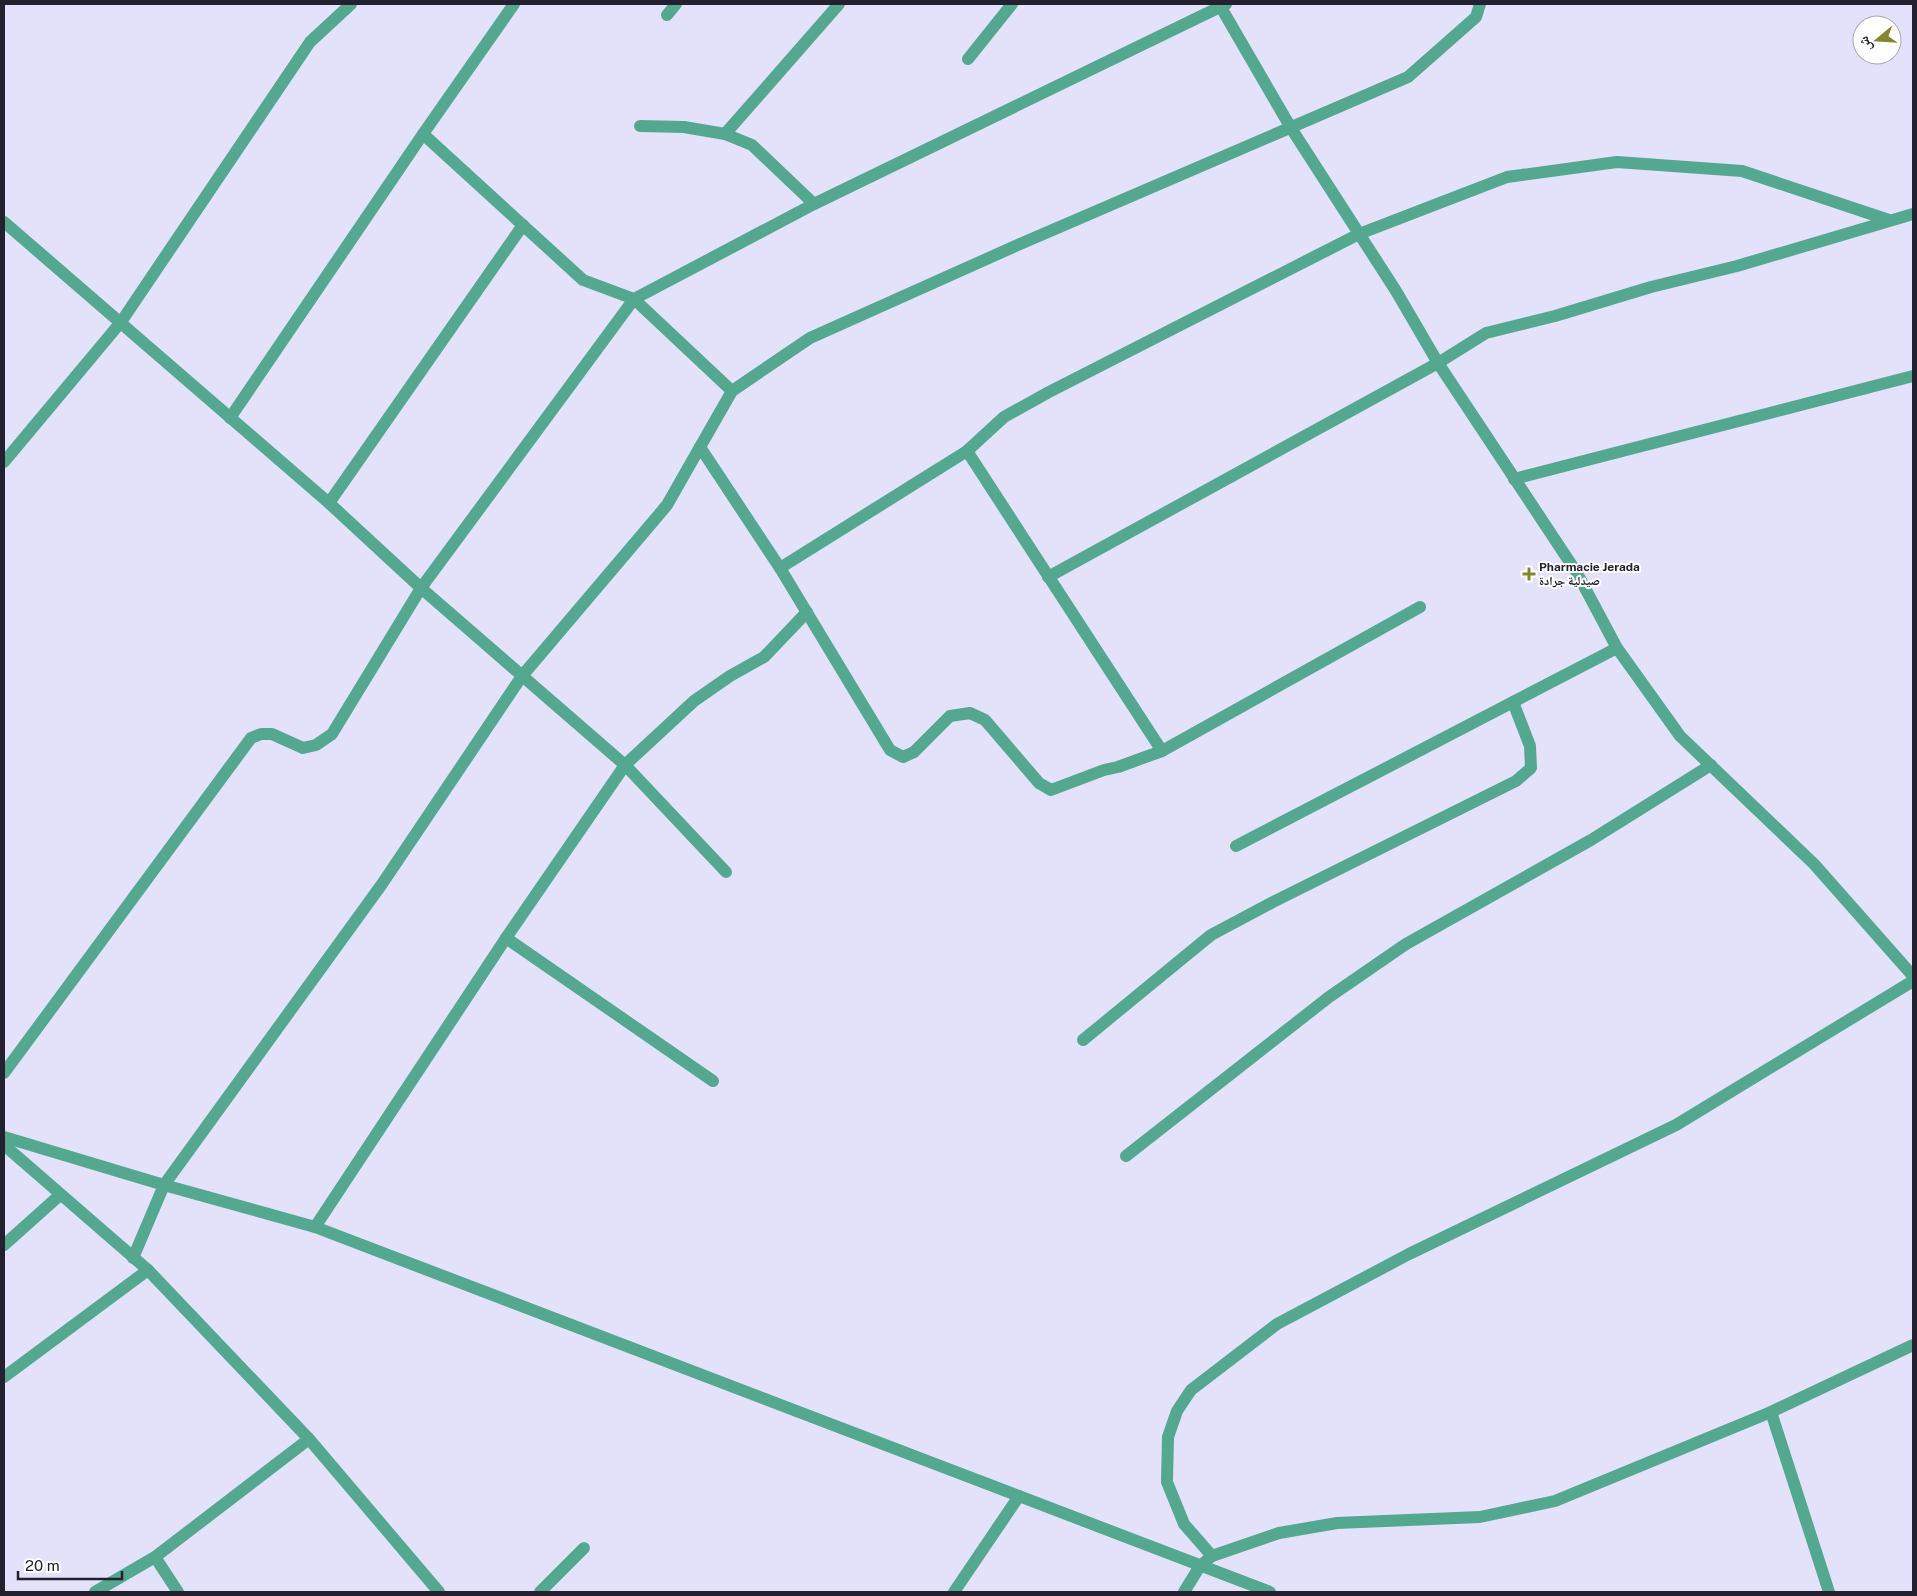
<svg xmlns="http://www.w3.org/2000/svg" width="1917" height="1596" font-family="'Public Sans','Noto Naskh Arabic',sans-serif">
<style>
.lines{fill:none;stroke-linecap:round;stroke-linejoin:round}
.minor{stroke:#55a890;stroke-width:12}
.poi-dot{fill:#828631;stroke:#fff;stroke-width:2}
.labels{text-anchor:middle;stroke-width:4;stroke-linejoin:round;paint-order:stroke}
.poi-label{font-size:12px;font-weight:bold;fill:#232130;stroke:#fff;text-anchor:start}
</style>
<rect width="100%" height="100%" fill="#e4e1fa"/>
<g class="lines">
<g class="minor">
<polyline points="1219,4 1291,128 1396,291 1438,363 1577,573 1617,648 1680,736 1814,864 1913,976"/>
<polyline points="667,15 676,4"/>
<polyline points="968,59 1012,4"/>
<polyline points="640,126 684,127 725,134 752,145 814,204"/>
<polyline points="423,134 583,280 634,299 732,391"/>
<polyline points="725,134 839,4"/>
<polyline points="4,222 329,503 421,588 625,765 726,872"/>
<polyline points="230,418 423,134 514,4"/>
<polyline points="967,451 1162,751"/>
<polyline points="4,462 121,322 310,42 351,4"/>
<polyline points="1514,479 1913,376"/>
<polyline points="329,503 523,225"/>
<polyline points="780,568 967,451 1004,417 1049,392 1359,234 1507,177 1617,162 1742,171 1889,220"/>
<polyline points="1048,577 1438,363 1486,333 1555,316 1651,287 1737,266 1913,214"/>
<polyline points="1420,607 1162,751 1118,767 1104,770 1051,790 1039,783 985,720 970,713 950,716 914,752 903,757 890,750 780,568 700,447 732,391 810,338 1020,244 1408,77 1476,17 1480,4"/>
<polyline points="1236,846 1617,648"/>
<polyline points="506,938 713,1081"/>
<polyline points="1083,1040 1211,935 1273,902 1516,781 1531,768 1530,746 1513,702"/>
<polyline points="4,1073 251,738 261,734 272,734 303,748 316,745 332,734 421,588 634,299 814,204 1226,4"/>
<polyline points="4,1137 164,1185 315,1227 1270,1592"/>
<polyline points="4,1145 148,1270 309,1439 439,1592"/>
<polyline points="1126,1156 1329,997 1406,944 1591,840 1711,765"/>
<polyline points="315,1227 506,938 625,765 694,701 730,676 764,657 807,612"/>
<polyline points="4,1245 60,1195"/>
<polyline points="133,1258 164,1185 382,884 522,676 667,505 700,447"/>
<polyline points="4,1377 148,1270"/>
<polyline points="1771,1412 1829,1592"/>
<polyline points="1212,1556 1184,1524 1167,1482 1168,1437 1177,1411 1191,1390 1277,1324 1409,1254 1676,1125 1913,981"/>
<polyline points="155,1557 178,1592"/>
<polyline points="95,1592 155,1557 309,1439"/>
<polyline points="540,1592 584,1548"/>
<polyline points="954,1592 1019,1496"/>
<polyline points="1184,1592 1200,1566 1212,1556 1279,1533 1337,1523 1480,1517 1555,1501 1771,1412 1913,1345"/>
</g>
</g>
<path class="poi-dot" d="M1526.5 566.5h5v5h5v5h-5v5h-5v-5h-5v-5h5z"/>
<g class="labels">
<g class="poi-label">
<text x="1539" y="571">Pharmacie Jerada<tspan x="1539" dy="14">صيدلية جرادة</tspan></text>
</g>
</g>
<rect width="1917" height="1596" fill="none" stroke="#232130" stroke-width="10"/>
<g transform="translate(1877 40) rotate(252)"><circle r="24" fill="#ffffff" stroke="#a7a6ac"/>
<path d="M0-4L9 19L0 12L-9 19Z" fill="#828631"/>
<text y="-8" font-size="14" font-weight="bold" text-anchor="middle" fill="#232130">ش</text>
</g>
<path d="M18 1571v8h104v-8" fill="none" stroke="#232130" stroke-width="2.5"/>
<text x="25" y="1571" font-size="15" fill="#232130" stroke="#ffffff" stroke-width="4" paint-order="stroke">20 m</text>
</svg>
